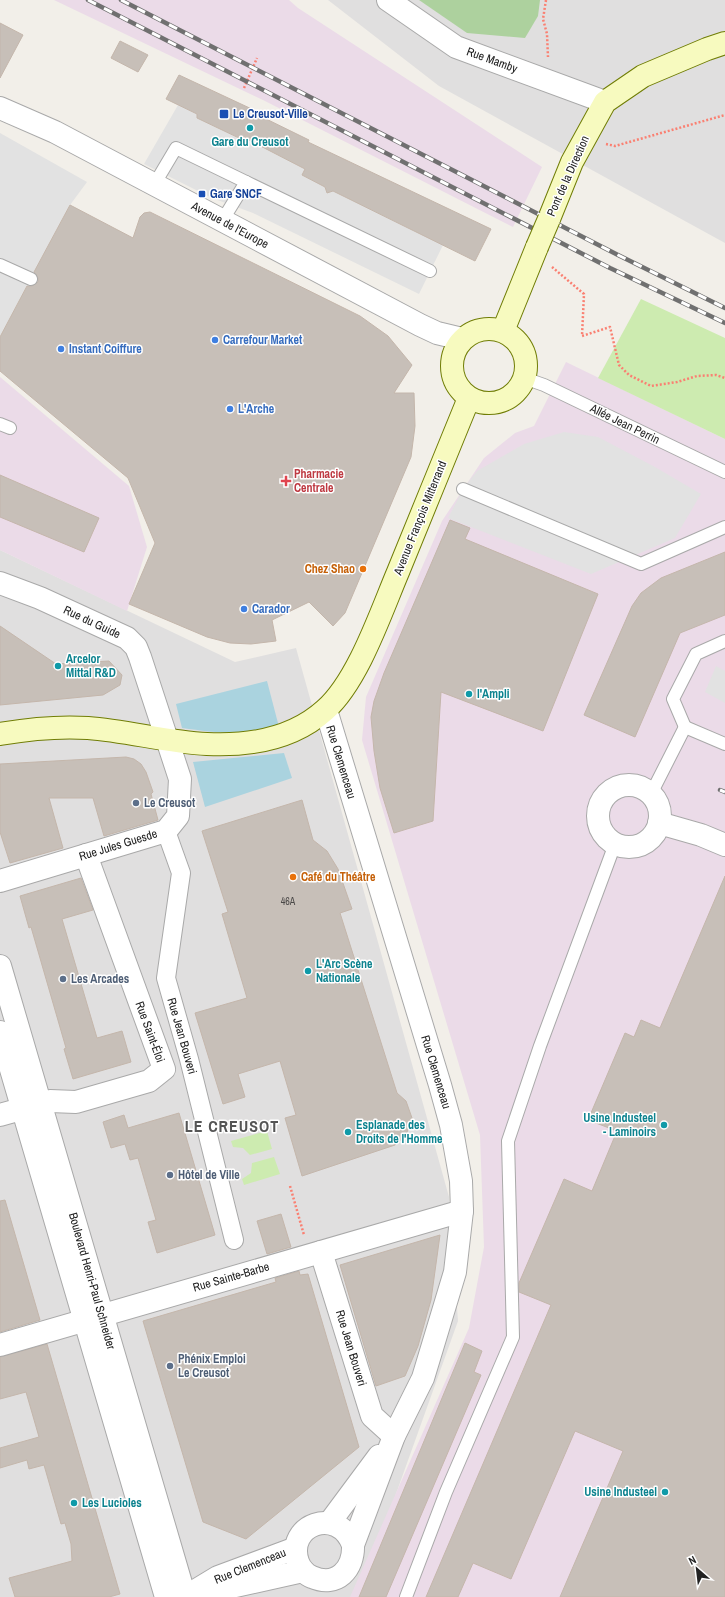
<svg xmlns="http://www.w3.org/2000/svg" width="725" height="1597" font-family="'Archivo Narrow',sans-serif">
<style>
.residential{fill:#e0dfdf}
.industrial{fill:#ebdbe8}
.grass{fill:#cdebb0}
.forest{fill:#add19e}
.parking{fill:#e2e2e2}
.water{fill:#aad3df}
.building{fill:#c7bfb8;stroke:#c4b6ab}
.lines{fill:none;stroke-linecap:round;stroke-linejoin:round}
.service-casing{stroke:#a9a9a9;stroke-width:14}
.pedestrian-casing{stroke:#a9a9a9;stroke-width:20}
.minor-casing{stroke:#a9a9a9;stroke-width:24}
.tertiary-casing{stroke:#a9a9a9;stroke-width:24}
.secondary-casing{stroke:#707d05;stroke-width:24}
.path{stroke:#fa8072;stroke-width:2.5;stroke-dasharray:2 2;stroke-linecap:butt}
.service{stroke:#fff;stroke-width:12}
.pedestrian{stroke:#fff;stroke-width:18}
.minor{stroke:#fff;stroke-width:22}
.tertiary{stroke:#fff;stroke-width:22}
.secondary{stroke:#f7fabf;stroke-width:22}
.rail-casing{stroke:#707070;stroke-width:4.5}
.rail{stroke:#fff;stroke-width:3;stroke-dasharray:9;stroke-linecap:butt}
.secondary-bridge-casing{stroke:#707d05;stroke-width:24;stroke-linecap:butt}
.secondary-bridge{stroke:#f7fabf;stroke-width:22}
.transit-dot{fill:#1a4fb4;stroke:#fff;stroke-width:1.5}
.culture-dot{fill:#0f9aa8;stroke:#fff;stroke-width:1.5}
.shop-dot{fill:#3f7fe0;stroke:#fff;stroke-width:1.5}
.health-dot{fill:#e0444e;stroke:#fff;stroke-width:1.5}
.food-dot{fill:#e8710a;stroke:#fff;stroke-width:1.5}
.service-dot{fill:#5c6f8a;stroke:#fff;stroke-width:1.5}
.labels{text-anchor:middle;stroke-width:3;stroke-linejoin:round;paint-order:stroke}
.number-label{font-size:10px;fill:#4b4948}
.street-label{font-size:12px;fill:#222;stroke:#fff}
.transit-label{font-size:12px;font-weight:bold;fill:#164399;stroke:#fff;text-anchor:start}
.culture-label{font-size:12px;font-weight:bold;fill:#0d838f;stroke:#fff;text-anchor:start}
.shop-label{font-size:12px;font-weight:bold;fill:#366cbe;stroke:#fff;text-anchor:start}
.health-label{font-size:12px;font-weight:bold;fill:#be3a42;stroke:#fff;text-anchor:start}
.food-label{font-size:12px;font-weight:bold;fill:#c56008;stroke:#fff;text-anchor:end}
.service-label{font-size:12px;font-weight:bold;fill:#4e5e75;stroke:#fff;text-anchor:start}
.district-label{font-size:16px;font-weight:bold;letter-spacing:1px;fill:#555;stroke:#fff}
</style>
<rect width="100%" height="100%" fill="#f2efe9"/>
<g class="residential">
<polygon points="328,0 725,0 725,243 439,86"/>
<polygon points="0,550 235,662 296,648 449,1197 458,1321 359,1597 0,1597"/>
</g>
<g class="industrial">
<polygon points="54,0 289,0 298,8 542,167 513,227 263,100"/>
<polygon points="566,362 725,439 725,1597 350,1597 469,1328 484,1247 480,1135 362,740 366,697 442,521 484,458 515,433 534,426"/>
<polygon points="0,377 129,486 147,547 127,611 0,550"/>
</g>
<g class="grass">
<polygon points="641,299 725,338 725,439 598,378"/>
<polygon points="267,1131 272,1149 250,1155 243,1148 233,1147 231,1141"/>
<polygon points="274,1157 280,1174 244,1185 242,1179 251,1173 252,1163"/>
</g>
<polygon class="forest" points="419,0 540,0 538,16 525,38 467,33"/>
<g class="parking">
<polygon points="178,105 197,114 197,118 240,139 243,137 305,169 302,175 325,187 327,193 333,191 443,245 419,294 253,213 212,198 144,164"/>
<polygon points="0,133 87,182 70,205 0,337"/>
<polygon points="564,432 598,437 655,467 701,494 675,538 591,574 448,518 463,489 477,471 524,444"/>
<polygon points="716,666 725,671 725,703 705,692"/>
</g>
<g class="water">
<path d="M267,681L279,727C244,736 217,733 182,728L176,704Z"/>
<polygon points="284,753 292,778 205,807 193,762"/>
</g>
<g class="building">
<polygon points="0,23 23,35 0,78"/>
<polygon points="120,41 148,55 138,72 111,58"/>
<polygon points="179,75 256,111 256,114 309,140 308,142 491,229 475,261 333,191 327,193 325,187 302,175 305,169 243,137 241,139 197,118 197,114 166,99"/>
<polygon points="70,205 133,238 140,217 144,213 150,212 360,316 388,336 412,365 394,393 414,393 415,426 411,457 345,613 333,626 309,602 272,620 276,641 251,644 230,643 207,637 129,604 155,543 128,478 0,371 0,337 27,286 32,286 38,282 38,278 34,272"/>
<polygon points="0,475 99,518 84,552 0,517"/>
<polygon points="450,520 470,528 465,539 598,594 543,731 441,692 433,821 394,833 380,788 374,751 371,717 374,701 384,673"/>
<polygon points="725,552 725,615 680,633 635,737 584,715 632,606 641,593 661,578"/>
<polygon points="0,626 56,664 109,661 122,675 120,685 103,695 0,705"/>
<polygon points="126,757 134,759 141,764 146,772 153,792 151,794 158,820 104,836 93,798 49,798 63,848 10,863 0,832 0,764"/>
<polygon points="302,800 313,840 327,851 338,869 352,909 340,913 397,1093 406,1101 412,1118 406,1135 395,1145 302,1176 285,1118 296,1115 280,1061 238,1074 245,1097 223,1104 195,1013 247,998 222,914 228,912 202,831"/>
<polygon points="725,876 725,1597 560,1597 623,1451 575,1431 511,1579 473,1563 458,1597 426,1597 551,1305 519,1292 519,1283 564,1179 592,1191 617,1131 588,1120 625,1033 634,1037 641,1020 660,1028"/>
<polygon points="81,878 93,910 62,919 97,1038 122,1031 131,1062 73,1079 64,1049 66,1048 31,927 29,928 20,896"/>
<polygon points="179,1113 215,1235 157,1253 148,1222 156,1220 138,1158 130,1160 125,1144 111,1148 103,1122 124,1115 128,1128"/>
<polygon points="5,1200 40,1320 0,1332 0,1201"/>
<polygon points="281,1214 291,1247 267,1254 257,1221"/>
<polygon points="440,1235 431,1300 418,1346 405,1376 376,1386 340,1265"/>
<polygon points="299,1271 300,1275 308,1274 359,1447 246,1539 203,1522 143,1321 276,1282 275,1278"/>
<polygon points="465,1343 482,1351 474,1372 481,1375 386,1597 359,1597"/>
<polygon points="47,1344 120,1594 109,1597 15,1597 9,1578 72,1561 71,1544 65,1523 61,1524 44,1465 29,1469 27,1460 0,1468 0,1448 39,1437 26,1392 0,1399 0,1357"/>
</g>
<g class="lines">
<defs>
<g id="service">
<polyline points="246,182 430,271"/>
<polyline points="154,185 176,148 246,182 222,221"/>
<polyline points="0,265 31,279"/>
<polyline points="524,378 544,385 725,472"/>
<polyline points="0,424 10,428"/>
<polyline points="463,489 641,564 725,527"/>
<polyline points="685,727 673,699 696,654 725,641"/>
<polyline points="651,794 685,727 725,744"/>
<polyline points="406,1597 446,1492 513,1337 508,1141 540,1046 615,844"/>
</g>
<polyline id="pedestrian" points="166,831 181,873 166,978 189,1059 234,1240"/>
<g id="minor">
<polyline points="0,108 55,132 420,325 437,333 462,339"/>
<polyline points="0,583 40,598 127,638 136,647 140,657 180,779 178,816 166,831 0,881"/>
<circle cx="629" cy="816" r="31"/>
<polyline points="659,823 701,835 725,845"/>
<polyline points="0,966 185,1597"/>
<polyline points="0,1032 166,1597"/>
<polyline points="0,1115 50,1101 76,1102 149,1081 164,1069 86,855"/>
<polyline points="321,1252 372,1416 394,1436"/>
<polyline points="0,1345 462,1211"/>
<polyline points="213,1591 303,1571"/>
<polyline points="185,1597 218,1577 296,1548"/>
</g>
<g id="tertiary">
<polyline points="388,0 456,47 605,102"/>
<path d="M326,710L440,1085L451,1125L461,1181L462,1211L455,1272L423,1378L394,1436L353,1545C354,1569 337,1588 312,1577C306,1575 300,1568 298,1562C285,1525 338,1505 353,1545"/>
<polyline points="330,1522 379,1456"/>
</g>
<g id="secondary">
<polyline points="549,219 572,162 605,102 643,76 707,49 725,43"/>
<circle cx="489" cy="366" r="37"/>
<polyline points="503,331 537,247"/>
<path d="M0,734C29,729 59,726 88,728C128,731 167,742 207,744C249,746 293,739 325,710C358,681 381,612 398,572C422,514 445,456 469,398"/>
</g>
</defs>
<use href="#service" class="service-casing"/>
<use href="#pedestrian" class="pedestrian-casing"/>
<use href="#minor" class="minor-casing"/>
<use href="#tertiary" class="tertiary-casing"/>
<use href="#secondary" class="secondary-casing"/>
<g class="path">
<polyline points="546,0 543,19 547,34 548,57"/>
<polyline points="244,88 257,58"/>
<polyline points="606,144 615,146 725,115"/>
<polyline points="552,267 584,294 582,336 610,327 619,365 629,375 651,386 677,382 697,376 716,375 725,378"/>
<polyline points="290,1186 304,1235"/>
</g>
<use href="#service" class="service"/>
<use href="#pedestrian" class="pedestrian"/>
<use href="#minor" class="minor"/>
<use href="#tertiary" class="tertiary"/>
<use href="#secondary" class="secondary"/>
<defs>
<g id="rail">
<polyline points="88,0 610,268 725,323"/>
<polyline points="121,0 618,255 725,308"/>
<polyline points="720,790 725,792"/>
</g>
</defs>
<use href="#rail" class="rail-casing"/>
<use href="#rail" class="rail"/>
<defs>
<polyline id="secondary-bridge" points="537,247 549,219"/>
</defs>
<use href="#secondary-bridge" class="secondary-bridge-casing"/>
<use href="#secondary-bridge" class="secondary-bridge"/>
</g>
<g class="transit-dot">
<rect x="219" y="109" width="10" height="10" rx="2"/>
<rect x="198" y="190" width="8" height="8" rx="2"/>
</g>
<g class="culture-dot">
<circle cx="250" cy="128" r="4"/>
<circle cx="58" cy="666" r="4"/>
<circle cx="469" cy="694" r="4"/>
<circle cx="308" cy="971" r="4"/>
<circle cx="664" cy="1125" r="4"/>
<circle cx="348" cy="1132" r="4"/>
<circle cx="665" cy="1492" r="4"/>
<circle cx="74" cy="1503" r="4"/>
</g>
<g class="shop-dot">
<circle cx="215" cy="340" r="4"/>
<circle cx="61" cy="349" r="4"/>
<circle cx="230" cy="409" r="4"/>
<circle cx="244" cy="609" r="4"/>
</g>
<path class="health-dot" d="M284 475h4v4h4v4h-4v4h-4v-4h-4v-4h4z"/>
<g class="food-dot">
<circle cx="363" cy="569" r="4"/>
<circle cx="293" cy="877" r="4"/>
</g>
<g class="service-dot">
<circle cx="136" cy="803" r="4"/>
<circle cx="63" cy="979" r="4"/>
<circle cx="170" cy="1175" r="4"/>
<circle cx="170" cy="1366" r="4"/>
</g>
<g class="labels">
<g class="number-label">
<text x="288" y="905">46A</text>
</g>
<g class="street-label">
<text transform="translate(492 60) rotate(20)" y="4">Rue Mamby</text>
<text transform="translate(568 176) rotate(-66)" y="4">Pont de la Direction</text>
<text transform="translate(230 225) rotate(28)" y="4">Avenue de l'Europe</text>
<text transform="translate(625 424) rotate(26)" y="4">Allée Jean Perrin</text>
<text transform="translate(420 518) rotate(-68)" y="4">Avenue François Mitterrand</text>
<text transform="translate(92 622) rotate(25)" y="4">Rue du Guide</text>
<text transform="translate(341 762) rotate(73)" y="4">Rue Clemenceau</text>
<text transform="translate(118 845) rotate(-17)" y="4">Rue Jules Guesde</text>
<text transform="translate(150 1032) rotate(70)" y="4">Rue Saint-Éloi</text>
<text transform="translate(182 1036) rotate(74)" y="4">Rue Jean Bouveri</text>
<text transform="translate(436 1072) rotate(73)" y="4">Rue Clemenceau</text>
<text transform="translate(231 1277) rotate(-16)" y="4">Rue Sainte-Barbe</text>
<text transform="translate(92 1281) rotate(74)" y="4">Boulevard Henri-Paul Schneider</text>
<text transform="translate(351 1348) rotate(73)" y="4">Rue Jean Bouveri</text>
<text transform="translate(250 1566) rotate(-22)" y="4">Rue Clemenceau</text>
</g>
<g class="transit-label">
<text x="233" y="118">Le Creusot-Ville</text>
<text x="210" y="198">Gare SNCF</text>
</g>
<g class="culture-label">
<text x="250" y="146" text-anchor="middle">Gare du Creusot</text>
<text x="66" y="663">Arcelor<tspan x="66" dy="14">Mittal R&amp;D</tspan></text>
<text x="477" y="698">l'Ampli</text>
<text x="316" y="968">L'Arc Scène<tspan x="316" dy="14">Nationale</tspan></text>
<text x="656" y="1122" text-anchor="end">Usine Industeel<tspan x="656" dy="14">- Laminoirs</tspan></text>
<text x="356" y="1129">Esplanade des<tspan x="356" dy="14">Droits de l'Homme</tspan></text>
<text x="657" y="1496" text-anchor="end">Usine Industeel</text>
<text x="82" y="1507">Les Lucioles</text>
</g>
<g class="shop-label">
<text x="223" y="344">Carrefour Market</text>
<text x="69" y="353">Instant Coiffure</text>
<text x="238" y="413">L'Arche</text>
<text x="252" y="613">Carador</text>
</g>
<g class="health-label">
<text x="294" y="478">Pharmacie<tspan x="294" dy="14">Centrale</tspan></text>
</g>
<g class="food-label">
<text x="355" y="573">Chez Shao</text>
<text x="301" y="881" text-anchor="start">Café du Théâtre</text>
</g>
<g class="service-label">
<text x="144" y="807">Le Creusot</text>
<text x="71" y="983">Les Arcades</text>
<text x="178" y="1179">Hôtel de Ville</text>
<text x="178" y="1363">Phénix Emploi<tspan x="178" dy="14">Le Creusot</tspan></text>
</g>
<g class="district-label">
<text x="232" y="1132">LE CREUSOT</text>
</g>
</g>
<g transform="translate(697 1569) rotate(332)" stroke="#ffffff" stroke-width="3" paint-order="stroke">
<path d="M0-3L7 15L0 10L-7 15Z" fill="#222222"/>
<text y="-6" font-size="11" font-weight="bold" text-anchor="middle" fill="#222222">N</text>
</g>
</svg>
